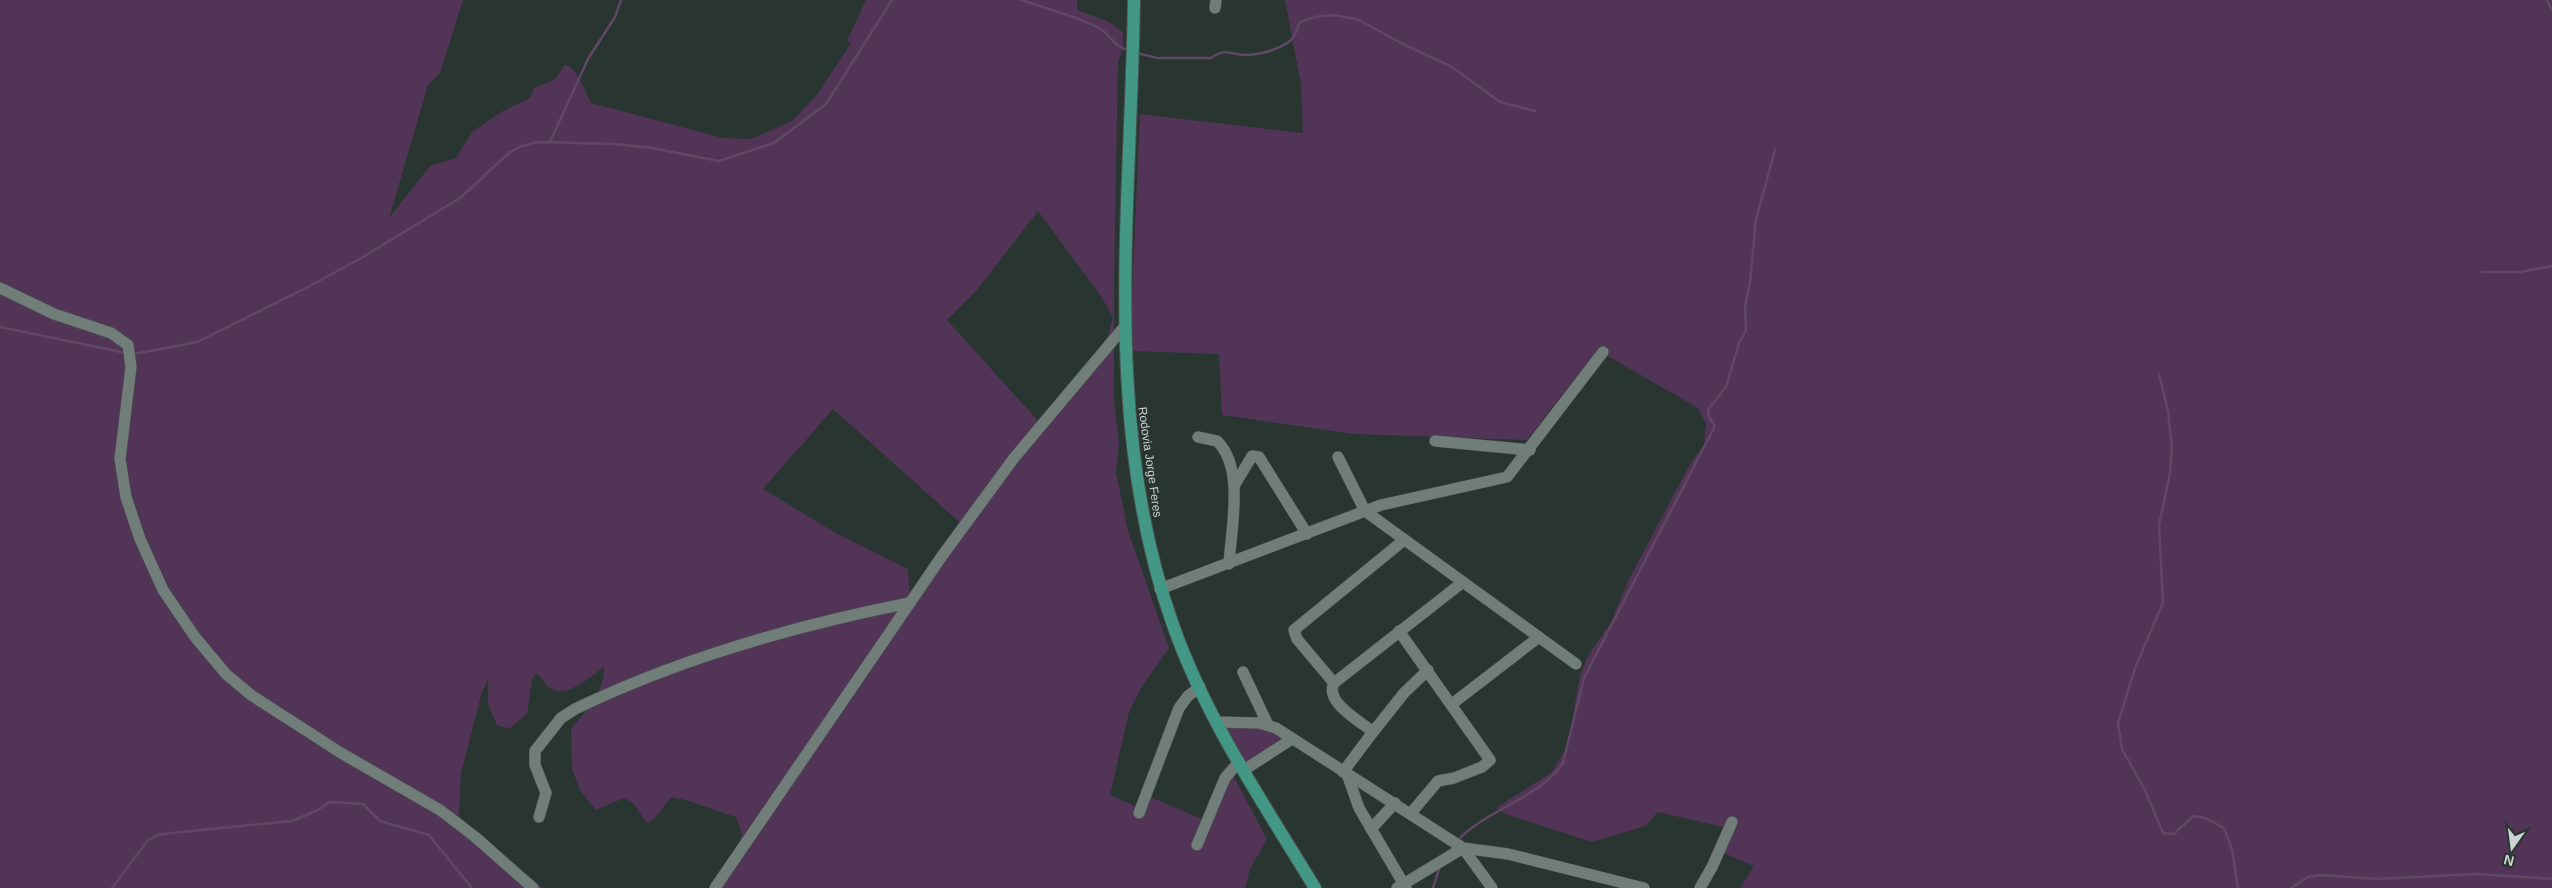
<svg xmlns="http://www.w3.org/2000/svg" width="2552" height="888" font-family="Helvetica,sans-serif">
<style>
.green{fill:#523556;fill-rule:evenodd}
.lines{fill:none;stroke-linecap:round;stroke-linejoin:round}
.stream{stroke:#604864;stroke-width:2.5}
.minor-casing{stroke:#495350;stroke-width:12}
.major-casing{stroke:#495350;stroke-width:14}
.minor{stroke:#707d79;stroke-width:11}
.major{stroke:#429884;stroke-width:12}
.labels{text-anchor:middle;stroke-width:4.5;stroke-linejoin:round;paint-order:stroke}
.street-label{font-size:12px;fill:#ccd3d1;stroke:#293531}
</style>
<rect width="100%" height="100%" fill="#293531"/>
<g class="green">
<path d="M0,0H463L440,73L428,85L389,218L430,166L456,158L473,131L503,111L530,98L534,88L554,80L565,65C579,69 585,92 591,103L723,138L751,139L792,121L817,95L851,43L847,41L866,0H1077V10L1107,21L1123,32V48L1118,62L1114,277V401L1119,443L1116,472L1128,531L1169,648L1141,688L1129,712L1110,795L1137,807L1148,796L1202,819L1227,764L1267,839L1250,869L1245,888H715L732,866L742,834L736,817C714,811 692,800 671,797L655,818L647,823L633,803L624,798L596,810L581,792L572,769L571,729C587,709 604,694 604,667C591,676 568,699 550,688C545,684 542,677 536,673L532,680L527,714L509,729L497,725L488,704V679L482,692L461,773L459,815L467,830L543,888H0ZM1038,211L1101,296L1113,317L1104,350L1040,423L947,320L977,290ZM833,409L966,528L910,599L908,569L834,532L763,489Z"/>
<polygon points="1285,0 2552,0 2552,888 1740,888 1754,866 1717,850 1723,827 1658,812 1645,826 1592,842 1505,814 1496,808 1552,772 1568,745 1580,675 1589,654 1611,622 1628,581 1689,466 1704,444 1706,423 1698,408 1597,350 1527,440 1354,434 1222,415 1219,354 1133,351 1131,320 1140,114 1303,133 1301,84"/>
<polygon points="1221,725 1274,730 1287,739 1244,765"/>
</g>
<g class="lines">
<g class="stream">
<path d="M1021,0C1047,9 1074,15 1099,28C1111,35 1115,48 1130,51"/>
<polyline points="2547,0 2552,10"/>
<path d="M1137,53L1157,58H1211C1224,48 1230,54 1244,55C1259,55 1279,50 1291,40C1296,36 1297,28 1300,22L1315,17L1333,15L1357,19L1403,44L1452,67L1500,102L1535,111"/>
<polyline points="550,142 588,59 615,17 621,0"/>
<polyline points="2482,272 2520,272 2552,266"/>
<polyline points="0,327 126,353"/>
<polyline points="134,354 197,342 304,289 358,260 460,198 510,152 522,146 537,142 614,144 652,148 719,161 774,143 826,104 892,0"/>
<polyline points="2159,374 2168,411 2172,448 2170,473 2159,525 2163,603 2135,668 2118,723 2122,749 2145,790 2163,833 2174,834 2193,816 2205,818 2224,828 2232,849 2238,888"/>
<path d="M1457,841C1487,809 1538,799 1563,763L1584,678L1714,428V425L1708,415L1709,408L1726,387L1739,343L1746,330L1745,306L1750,282L1756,219L1775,150"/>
<polyline points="112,888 148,840 158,835 172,833 292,821 316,811 330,802 363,804 380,821 429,835 472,888"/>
<polyline points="1433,888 1440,866"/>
<polyline points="2291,888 2308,877 2321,875 2376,879 2476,874 2552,879"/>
</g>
<defs>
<g id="minor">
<polyline points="1215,8 1216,0"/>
<polyline points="0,288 54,314 111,333 128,345 131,367 120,459 126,497 140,539 163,590 195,637 226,674 251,695 341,753 440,810 474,836 533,888"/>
<path d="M1198,437L1217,441C1245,468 1231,528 1229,564"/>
<polyline points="1435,441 1530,450"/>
<polyline points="1338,457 1365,511 1576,664"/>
<polyline points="1234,486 1252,456 1259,457 1307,534"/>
<polyline points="1160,589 1381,505 1507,477 1603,352"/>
<polyline points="1399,631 1490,760 1482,767 1454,778 1438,781 1411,813"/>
<polyline points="1243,672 1268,725"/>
<polyline points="1334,683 1463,582"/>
<polyline points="1452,704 1539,637"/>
<polyline points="1216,722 1259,723 1276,728 1463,848 1492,888"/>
<polyline points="1373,732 1404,693 1428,670"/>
<polyline points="1244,770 1292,739"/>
<path d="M1343,772L1373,732C1360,721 1324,702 1334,683L1297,639L1294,630L1404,540"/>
<polyline points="1347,774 1359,808 1406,888"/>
<polyline points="1139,813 1179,708 1188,696 1200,687"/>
<path d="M539,817L546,793L535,765V751L561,718L575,709C678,659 798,625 909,603"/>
<polyline points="1371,829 1395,803"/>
<polyline points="1197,845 1225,778 1239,762"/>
<polyline points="715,888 942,556 1014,458 1125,326"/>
<polyline points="1397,888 1463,848 1508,854 1644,888"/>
<polyline points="1700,888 1712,867 1732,822"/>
</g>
<path id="major" d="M1134,0C1131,209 1101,423 1173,625C1206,719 1264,804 1315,888"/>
</defs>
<use href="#minor" class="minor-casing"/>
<use href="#major" class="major-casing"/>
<use href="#minor" class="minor"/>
<use href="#major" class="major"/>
</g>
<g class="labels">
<g class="street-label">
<text transform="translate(1150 462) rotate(82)" y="4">Rodovia Jorge Feres</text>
</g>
</g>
<g transform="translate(2512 848) rotate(194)" stroke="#293531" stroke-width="4" paint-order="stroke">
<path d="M0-4L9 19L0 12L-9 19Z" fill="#ccd3d1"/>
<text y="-8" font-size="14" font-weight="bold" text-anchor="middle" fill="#ccd3d1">N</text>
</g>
</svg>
